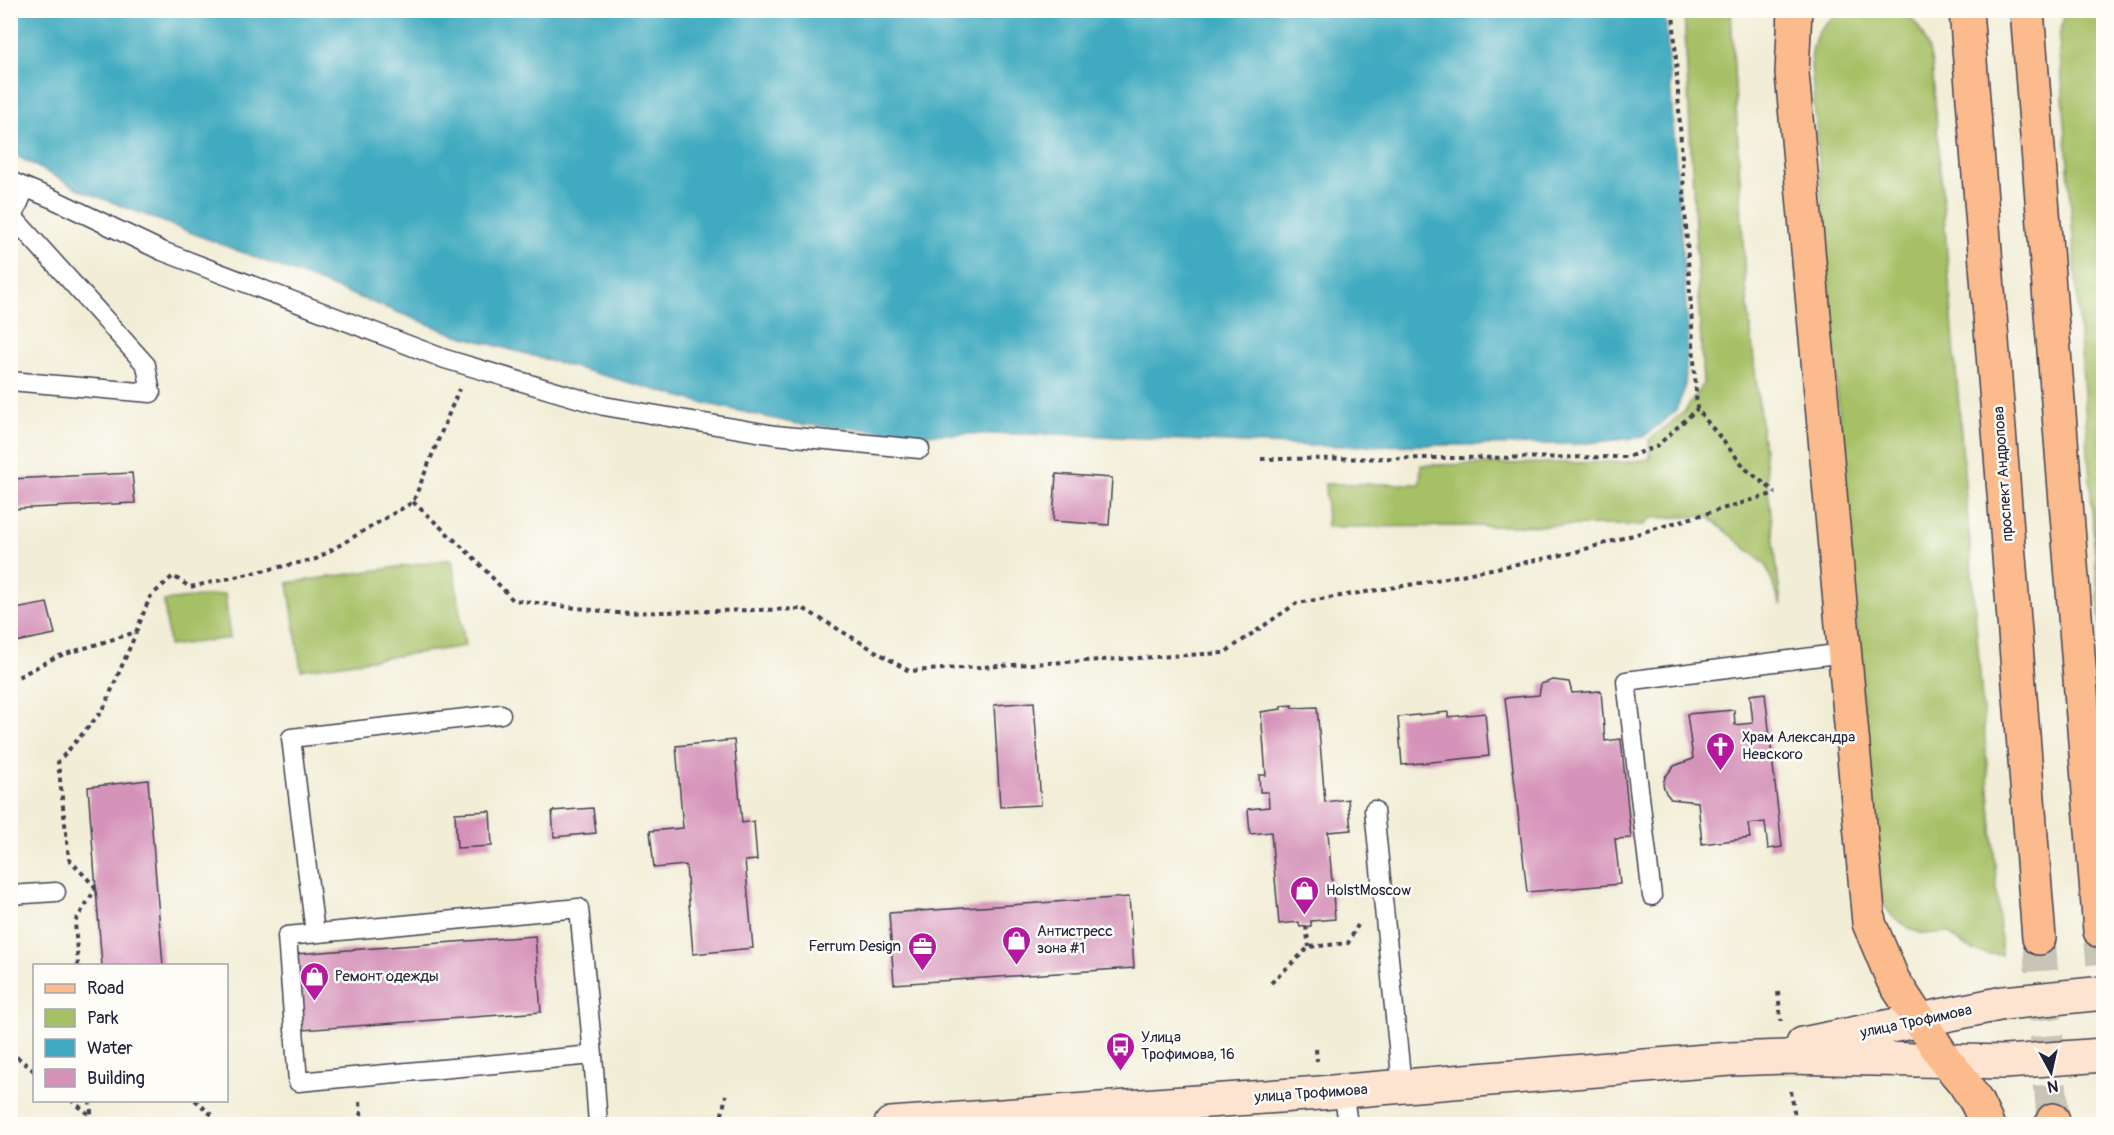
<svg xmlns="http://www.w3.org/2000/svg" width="2114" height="1135" font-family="Pangolin,sans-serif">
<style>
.green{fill:#a6c065;stroke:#647150;stroke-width:1.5}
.water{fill:#41aac0;stroke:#32667e;stroke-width:1.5}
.building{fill:#d693b9}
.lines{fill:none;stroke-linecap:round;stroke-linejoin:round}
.primary-tunnel{stroke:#c8c4b7;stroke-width:33;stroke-dasharray:33 16;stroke-linecap:butt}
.lane-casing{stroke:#414052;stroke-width:21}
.secondary-casing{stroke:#414052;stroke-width:36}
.primary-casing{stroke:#414052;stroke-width:36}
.path{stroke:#414052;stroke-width:4;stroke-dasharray:4.5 4.5;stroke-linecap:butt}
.lane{stroke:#fff;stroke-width:18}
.secondary{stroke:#fde4d1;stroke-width:33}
.primary{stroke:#fbbb8c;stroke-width:33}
.secondary-bridge-casing{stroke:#414052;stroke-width:36;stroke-linecap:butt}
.secondary-bridge{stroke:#fde4d1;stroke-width:33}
.labels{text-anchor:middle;stroke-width:5;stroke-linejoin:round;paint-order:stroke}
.street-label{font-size:15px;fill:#22223b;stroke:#fdfcf7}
.poi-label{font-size:15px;fill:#22223b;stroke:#fdfcf7;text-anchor:start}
</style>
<rect width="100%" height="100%" fill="#fdfcf7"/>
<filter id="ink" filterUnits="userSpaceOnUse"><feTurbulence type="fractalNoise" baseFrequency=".0167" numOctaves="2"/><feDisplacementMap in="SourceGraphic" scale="12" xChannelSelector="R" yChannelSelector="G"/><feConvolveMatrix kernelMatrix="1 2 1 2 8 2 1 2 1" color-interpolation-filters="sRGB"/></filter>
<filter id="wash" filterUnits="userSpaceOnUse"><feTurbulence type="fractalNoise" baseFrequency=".008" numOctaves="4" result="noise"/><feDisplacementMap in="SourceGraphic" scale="24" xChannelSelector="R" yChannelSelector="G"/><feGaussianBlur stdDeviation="1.35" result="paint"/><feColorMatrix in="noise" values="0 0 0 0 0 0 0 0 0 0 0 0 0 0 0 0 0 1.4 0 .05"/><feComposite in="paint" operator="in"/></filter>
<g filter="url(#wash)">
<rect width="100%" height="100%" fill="#f1edd6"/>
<g class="green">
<polygon points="1684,11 1731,11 1745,278 1781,606 1766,565 1707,516 1651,518 1644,525 1327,527 1325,484 1420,484 1421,465 1627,462 1650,459 1649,440 1685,411 1703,384"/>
<path d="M1842,11C1854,11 1887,8 1898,11C1920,17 1928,44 1932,63L2002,955C1976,954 1967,950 1948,932L1923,934L1911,929L1893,917L1883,904L1877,884L1811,64C1812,36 1819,26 1842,11Z"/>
<polygon points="2065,11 2103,11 2103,666 2059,37"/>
<polygon points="452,559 465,646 301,670 288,583"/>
<polygon points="225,594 230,638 169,646 164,601"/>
</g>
<polygon class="water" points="10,11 1665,11 1688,331 1685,388 1675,412 1643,437 1579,444 1313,446 1057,434 922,434 797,424 699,402 454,334 83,191 11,153"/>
<g id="blocks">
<g class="building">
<polygon points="132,473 135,503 10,509 10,479"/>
<polygon points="1056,474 1112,478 1109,525 1053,521"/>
<polygon points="47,603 55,634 10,643 10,610"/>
<polygon points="1553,680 1569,682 1572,693 1601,691 1605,741 1621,739 1631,838 1615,839 1620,884 1527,892 1505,698 1539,695 1541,684"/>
<polygon points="1765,693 1782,847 1768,849 1765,822 1748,824 1750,838 1702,844 1698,802 1671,799 1666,793 1663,785 1665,777 1674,766 1693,759 1687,714 1734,710 1735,725 1753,723 1750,695"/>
<polygon points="1034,702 1041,805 1000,807 994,705"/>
<polygon points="1292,705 1292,708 1317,707 1325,802 1348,799 1351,830 1328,832 1335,919 1311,921 1311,926 1300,927 1299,922 1279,924 1271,832 1250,834 1248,809 1269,807 1268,792 1260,792 1259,775 1266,775 1261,712 1281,709 1281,706"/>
<polygon points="1448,712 1448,717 1485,713 1489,756 1402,765 1398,717"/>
<polygon points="734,740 742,823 754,821 757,860 745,861 753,948 693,954 686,865 654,868 650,831 683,828 676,746"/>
<polygon points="148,780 163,966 102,966 88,787"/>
<polygon points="593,808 596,833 554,837 552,811"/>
<polygon points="490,811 492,846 457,848 455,813"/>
<polygon points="1129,897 1134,968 894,984 889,913"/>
<polygon points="535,936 541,1012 302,1030 296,954"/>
</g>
</g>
</g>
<g filter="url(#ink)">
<use href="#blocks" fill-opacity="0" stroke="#414052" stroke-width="1.5"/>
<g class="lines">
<g class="primary-tunnel">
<polyline points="2100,931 2104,977"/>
<polyline points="2039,938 2053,1120"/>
</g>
<defs>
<g id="lane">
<polyline points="10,181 53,199 162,251 445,359 604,406 775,435 920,449"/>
<polyline points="10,381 151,393 146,365 13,217 25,188"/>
<polyline points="1374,810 1402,1086"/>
<polyline points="10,895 56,892"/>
<polyline points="1652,896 1626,681 1844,653"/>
<polyline points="315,933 291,738 501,714"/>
<polyline points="593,1055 298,1082 287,936 579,908 593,1055 598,1124"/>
<polyline points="1343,1090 1348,1124"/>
</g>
<g id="secondary">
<polyline points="1803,1044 2004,1003"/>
<polyline points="891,1124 1320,1093 1730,1059 1786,1057 2005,1062"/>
</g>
<g id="primary">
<polyline points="1795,10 1792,73 1869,923 1893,980 1946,1061 1963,1081 1976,1101 1987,1124"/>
<polyline points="1966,10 2039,938"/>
<polyline points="2027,10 2100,931"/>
<polyline points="2053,1120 2054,1124"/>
</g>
</defs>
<use href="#lane" class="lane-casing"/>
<use href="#secondary" class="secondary-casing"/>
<use href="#primary" class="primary-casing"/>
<g class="path">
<polyline points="1673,10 1697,409 1746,469 1775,492"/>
<polyline points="1261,459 1627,457 1656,447 1697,409"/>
<polyline points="413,502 474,558 513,600 617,613 804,609 909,671 1224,653 1297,603 1421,583 1572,553 1776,493"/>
<polyline points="10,679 16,678 56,657 136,632 150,597 173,576 190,587 316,559 413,502 459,389"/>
<polyline points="96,888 69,859 58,762 103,710 136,633"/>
<polyline points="1306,926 1309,947"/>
<polyline points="78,966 75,922 96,888"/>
<polyline points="1271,983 1309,947 1348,943 1358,925"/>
<polyline points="1778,992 1781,1021"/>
<polyline points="1316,1049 1317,1061"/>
<polyline points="10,1051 34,1071"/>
<polyline points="1791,1091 1796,1124"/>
<polyline points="71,1100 92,1117"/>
<polyline points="90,1100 92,1124"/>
<polyline points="195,1100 213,1116 214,1124"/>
<polyline points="360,1102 362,1122"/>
<polyline points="1800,1123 1801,1124"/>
<polyline points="720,1124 726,1095"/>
</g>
<use href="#lane" class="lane"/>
<use href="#secondary" class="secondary"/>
<use href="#primary" class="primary"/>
<defs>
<g id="secondary-bridge">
<polyline points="2004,1003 2104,993"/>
<polyline points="2005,1062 2104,1055"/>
</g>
</defs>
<use href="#secondary-bridge" class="secondary-bridge-casing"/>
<use href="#secondary-bridge" class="secondary-bridge"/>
</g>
</g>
<defs>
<symbol id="church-pin" viewBox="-11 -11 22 30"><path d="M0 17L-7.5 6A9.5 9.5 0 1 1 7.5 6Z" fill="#b5179e" stroke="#fdfcf7"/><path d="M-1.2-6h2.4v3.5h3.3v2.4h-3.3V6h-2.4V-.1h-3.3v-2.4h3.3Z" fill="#fff"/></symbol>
<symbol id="shop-pin" viewBox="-11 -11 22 30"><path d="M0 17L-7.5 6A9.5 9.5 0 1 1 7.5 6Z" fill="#b5179e" stroke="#fdfcf7"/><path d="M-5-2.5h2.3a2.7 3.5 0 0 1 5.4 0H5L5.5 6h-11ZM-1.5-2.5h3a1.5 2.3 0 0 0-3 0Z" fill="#fff"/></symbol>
<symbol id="office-pin" viewBox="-11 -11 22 30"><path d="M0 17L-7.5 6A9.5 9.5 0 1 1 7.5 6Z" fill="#b5179e" stroke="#fdfcf7"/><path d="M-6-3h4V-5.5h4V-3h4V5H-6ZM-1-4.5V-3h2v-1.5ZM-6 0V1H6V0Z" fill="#fff"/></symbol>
<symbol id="bus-pin" viewBox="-11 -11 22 30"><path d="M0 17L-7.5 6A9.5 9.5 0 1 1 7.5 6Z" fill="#b5179e" stroke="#fdfcf7"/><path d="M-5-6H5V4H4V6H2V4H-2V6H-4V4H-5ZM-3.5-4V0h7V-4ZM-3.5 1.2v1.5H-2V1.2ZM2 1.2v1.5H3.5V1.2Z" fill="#fff"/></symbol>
</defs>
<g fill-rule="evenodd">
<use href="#church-pin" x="1704" y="730" width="33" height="45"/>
<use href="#shop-pin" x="1288" y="874" width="33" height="45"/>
<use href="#shop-pin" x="1000" y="924" width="33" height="45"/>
<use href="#office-pin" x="906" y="930" width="33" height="45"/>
<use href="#shop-pin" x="298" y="960" width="33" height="45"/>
<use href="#bus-pin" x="1104" y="1030" width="33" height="45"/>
</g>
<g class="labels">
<g class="street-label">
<text transform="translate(2003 474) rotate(-94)" y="5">проспект Андропова</text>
<text transform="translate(1916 1021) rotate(-12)" y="5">улица Трофимова</text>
<text transform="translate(1311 1093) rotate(-4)" y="5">улица Трофимова</text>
</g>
<g class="poi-label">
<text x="1742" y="742">Храм Александра<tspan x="1742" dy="17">Невского</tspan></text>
<text x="1326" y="895">HolstMoscow</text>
<text x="1037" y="936">Антистресс<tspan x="1037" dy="17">зона #1</tspan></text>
<text x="901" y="951" text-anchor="end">Ferrum Design</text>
<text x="335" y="981">Ремонт одежды</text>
<text x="1141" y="1042">Улица<tspan x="1141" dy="17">Трофимова, 16</tspan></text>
</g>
</g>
<rect width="2114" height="1135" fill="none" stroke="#fdfcf7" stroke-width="36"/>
<rect x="33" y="964" width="195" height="138" fill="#fdfcf7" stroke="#a5a5ac" stroke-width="1.5"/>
<rect x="45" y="984" width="30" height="9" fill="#fbbb8c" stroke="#a5a5ac" stroke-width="1.5"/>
<text x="87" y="994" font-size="18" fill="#22223b">Road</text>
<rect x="45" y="1009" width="30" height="18" fill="#a6c065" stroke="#a5a5ac" stroke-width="1.5"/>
<text x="87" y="1024" font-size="18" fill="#22223b">Park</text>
<rect x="45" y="1039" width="30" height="18" fill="#41aac0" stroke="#a5a5ac" stroke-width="1.5"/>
<text x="87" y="1054" font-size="18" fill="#22223b">Water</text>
<rect x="45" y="1069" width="30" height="18" fill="#d693b9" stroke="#a5a5ac" stroke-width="1.5"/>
<text x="87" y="1084" font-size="18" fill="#22223b">Building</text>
<g transform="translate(2051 1072) rotate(172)" stroke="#fdfcf7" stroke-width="4.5" paint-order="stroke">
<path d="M0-4.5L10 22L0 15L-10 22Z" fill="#22223b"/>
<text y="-9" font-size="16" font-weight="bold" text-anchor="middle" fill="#22223b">N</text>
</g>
</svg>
